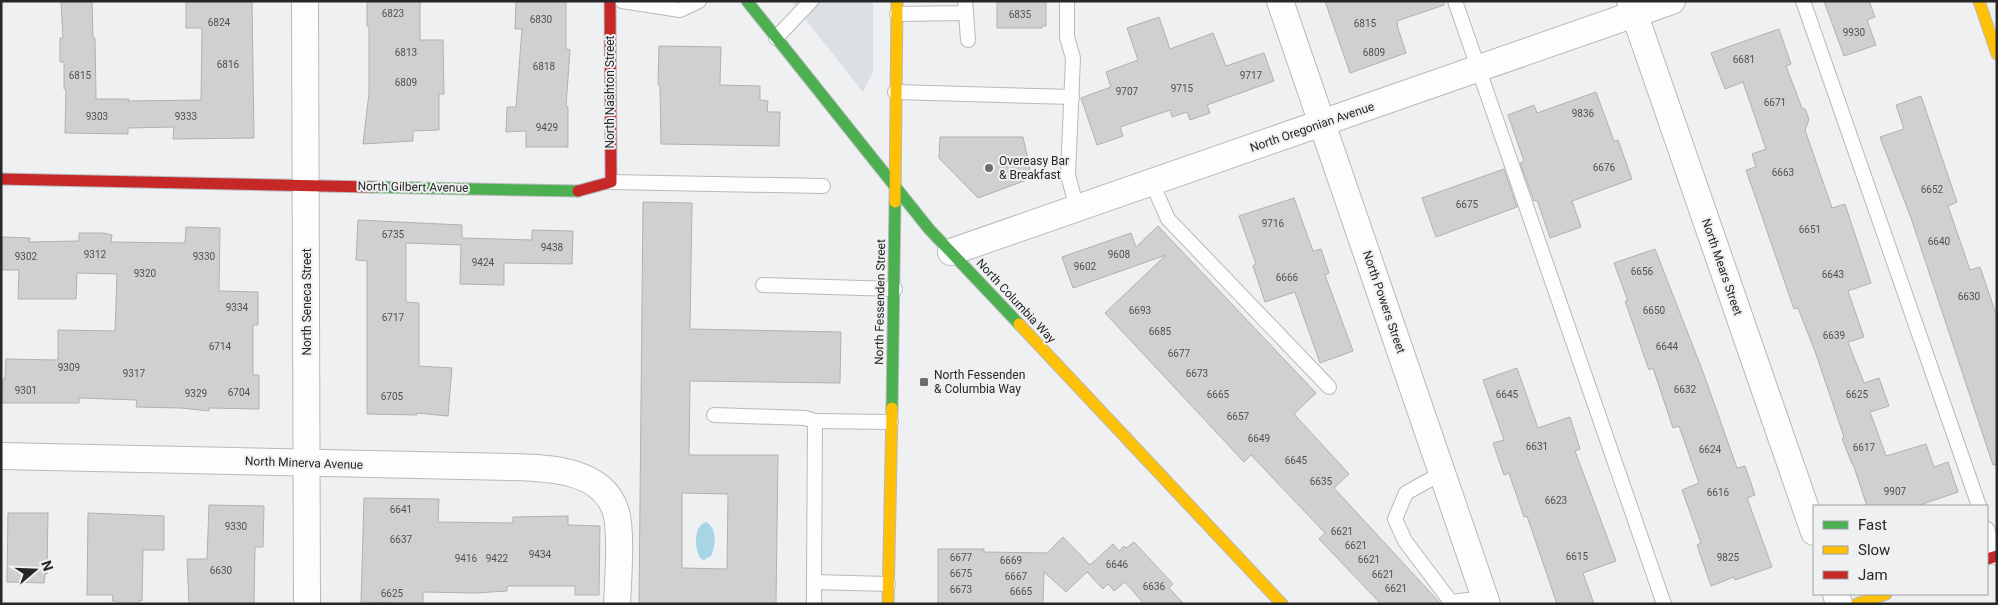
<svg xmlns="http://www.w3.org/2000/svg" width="1998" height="605" font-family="Roboto,sans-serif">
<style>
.built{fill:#dce0e5}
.water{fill:#a7d5e6}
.building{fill:#d0d0d0;stroke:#b1b1b1;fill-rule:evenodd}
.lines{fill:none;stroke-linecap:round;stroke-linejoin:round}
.lane-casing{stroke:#b8b9ba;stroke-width:16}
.street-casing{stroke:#b8b9ba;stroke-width:28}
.fast-casing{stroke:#b8b9ba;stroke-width:13}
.slow-casing{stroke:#b8b9ba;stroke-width:13}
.jam-casing{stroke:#b8b9ba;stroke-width:13}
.lane{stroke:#fdfdfd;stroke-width:14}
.street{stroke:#fdfdfd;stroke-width:26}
.fast{stroke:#4caf50;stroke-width:11}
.slow{stroke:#ffc107;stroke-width:11}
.jam{stroke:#c62828;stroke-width:11}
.poi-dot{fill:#6c6d6e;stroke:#eef0f2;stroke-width:2}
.labels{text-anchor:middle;stroke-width:4;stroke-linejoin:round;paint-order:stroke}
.number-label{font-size:10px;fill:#505152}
.street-label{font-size:12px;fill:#262728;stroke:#eef0f2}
.poi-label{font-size:12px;fill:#262728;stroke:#eef0f2;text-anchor:start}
</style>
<rect width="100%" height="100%" fill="#eff0f1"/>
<polygon class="built" points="791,1 873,1 873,72 863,92"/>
<path class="water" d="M706,522C717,527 716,546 711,556L704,560L701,559C694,549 693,526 706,522Z"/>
<g class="building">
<polygon points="61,1 92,1 93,38 95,38 96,99 129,99 128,101 201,100 202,28 186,28 186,1 252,1 254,138 173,139 174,127 128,128 128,134 65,133 66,89 64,89 64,62 60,62 60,38 63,38"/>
<polygon points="367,1 420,1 420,40 443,40 444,94 439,94 439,130 413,131 413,141 363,144 369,93 369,26 367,26"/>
<polygon points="516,1 566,1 566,49 570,50 566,106 568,107 568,147 526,147 526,131 506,132 507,107 516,107 522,29 515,29"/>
<polygon points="997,1 1046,1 1046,26 1042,26 1042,28 997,28"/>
<polygon points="1325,1 1444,1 1444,5 1397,21 1398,24 1397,25 1406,53 1350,73"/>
<polygon points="1824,1 1869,1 1875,17 1867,20 1876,45 1844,56"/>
<polygon points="1159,17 1170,49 1213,33 1226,66 1264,53 1274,81 1207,105 1210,113 1190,120 1187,112 1172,117 1170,110 1120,127 1123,136 1097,145 1081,98 1111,87 1106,72 1138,60 1127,28"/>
<polygon points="1779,29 1791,64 1786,66 1802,108 1805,109 1809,119 1805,130 1832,208 1845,204 1871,283 1848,291 1864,337 1848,342 1864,383 1879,378 1889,406 1870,412 1886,456 1926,444 1934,467 1948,462 1958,492 1917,506 1867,506 1853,464 1852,464 1842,438 1844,437 1816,354 1798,308 1794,309 1746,170 1756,167 1752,154 1766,149 1743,82 1725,89 1711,53"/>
<polygon points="659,46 721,47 720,85 760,86 760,100 768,101 767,112 780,112 779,146 661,144 660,85 658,85"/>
<polygon points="1596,92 1614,141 1618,140 1632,179 1572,201 1581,227 1550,238 1537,200 1534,201 1520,163 1524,161 1508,115 1534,105 1537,113"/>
<polygon points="1921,96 1957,202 1948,206 1970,270 1980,267 1997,317 1997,464 1993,465 1911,218 1880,137 1904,129 1896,105"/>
<polygon points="940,137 1023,137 1032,178 978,198 939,158"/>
<polygon points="1504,169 1517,207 1436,237 1422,198"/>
<polygon points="1294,198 1313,251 1321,249 1329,273 1325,275 1353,351 1320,363 1295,292 1265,302 1253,266 1256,264 1239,216"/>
<path d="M643,202L692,203L690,329L841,332L840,383L690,381L689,455H778L776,604H639ZM682,493L728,494L727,569L682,568Z"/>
<polygon points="358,220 462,225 462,238 532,240 532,230 573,231 572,264 504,263 504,285 460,284 461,245 406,243 406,302 419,303 419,366 452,368 448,416 417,413 417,415 367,414 367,261 356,260"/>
<polygon points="1158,226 1316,393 1294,414 1349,474 1334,488 1441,604 1381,604 1319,539 1325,533 1251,455 1244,462 1105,313 1166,255 1073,288 1062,257 1131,233 1136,247"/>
<polygon points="186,227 220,228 219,291 258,292 258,325 253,325 253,375 259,375 259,409 209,408 209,411 181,408 136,407 137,400 79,398 79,403 2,403 3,379 5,379 6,359 58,360 58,330 115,331 117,274 77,273 76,299 18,299 19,270 2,270 2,237 30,238 29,242 79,241 79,233 103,233 112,235 111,242 185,243"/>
<polygon points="1655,249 1703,372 1737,468 1745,466 1755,495 1747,498 1772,567 1735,580 1734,577 1711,586 1697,545 1701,543 1682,490 1699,483 1679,426 1673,428 1653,368 1649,370 1625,301 1628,301 1614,263"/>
<polygon points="1517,368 1538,428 1570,417 1580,449 1575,451 1616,561 1583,573 1594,604 1557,604 1527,516 1524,517 1509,473 1504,475 1493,443 1504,440 1483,380"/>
<polygon points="364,498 439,499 438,522 513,523 513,517 568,516 568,525 600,526 599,595 575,595 575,586 507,586 507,591 475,593 423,592 423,604 361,602"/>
<polygon points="209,505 264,506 263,547 255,547 254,604 189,604 187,559 207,559"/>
<polygon points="8,513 48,513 47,574 45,574 44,583 7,582"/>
<polygon points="88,513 164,516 164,550 143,550 142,601 139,600 139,604 117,604 117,601 112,601 113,595 87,595"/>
<polygon points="1063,537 1090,565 1113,544 1119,551 1124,546 1126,548 1134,542 1173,584 1169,588 1184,604 1144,604 1125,582 1114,591 1108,584 1103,589 1087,572 1066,592 1044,572 1043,604 938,604 938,549 984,549 984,552 1047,553"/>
</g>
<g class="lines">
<defs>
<g id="lane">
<polyline points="622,1 680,10 699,1"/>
<polyline points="1067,1 1067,37 1073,58 1068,175 1077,209"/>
<polyline points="1455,1 1664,604"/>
<polyline points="1803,1 1979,506"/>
<polyline points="966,13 968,40"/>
<polyline points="897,14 966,13 965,1"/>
<polyline points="776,38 811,1"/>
<polyline points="895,92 1072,97"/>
<polyline points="611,182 823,186"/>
<polyline points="1152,183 1168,219 1329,387"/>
<polyline points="763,285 895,289"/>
<polyline points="714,415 805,418 815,421 814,582 888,584"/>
<polyline points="815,421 891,422"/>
<polyline points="1442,473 1406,493 1395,519 1405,541 1451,602 1485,598"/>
<polyline points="1987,529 1997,558"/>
<polyline points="814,604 814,582"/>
</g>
<g id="street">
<polyline points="305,1 307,604"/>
<polyline points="1280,1 1487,604"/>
<polyline points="1630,1 1814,532"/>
<polyline points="951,252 1672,1"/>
<path d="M1,456L511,467C548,468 603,469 616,512C622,533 618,580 617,604"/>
<polyline points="1836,594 1839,604"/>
</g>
<g id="fast">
<polyline points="747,1 929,229 1019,324"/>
<polyline points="370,187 578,191"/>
<polyline points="892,408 895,202"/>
</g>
<g id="slow">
<polyline points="1979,1 1997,54"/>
<polyline points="895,202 897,1"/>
<polyline points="1019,324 1282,604"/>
<polyline points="888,604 892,408"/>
<polyline points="1857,604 1886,594"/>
</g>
<g id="jam">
<polyline points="1,179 370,187"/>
<polyline points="578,191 611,182 610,1"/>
<polyline points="1987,559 1997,556"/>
</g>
</defs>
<use href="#lane" class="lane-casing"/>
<use href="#street" class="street-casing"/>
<use href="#fast" class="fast-casing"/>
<use href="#slow" class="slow-casing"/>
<use href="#jam" class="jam-casing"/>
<use href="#lane" class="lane"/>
<use href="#street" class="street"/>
<use href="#fast" class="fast"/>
<use href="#slow" class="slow"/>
<use href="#jam" class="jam"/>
</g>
<g class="poi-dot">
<circle cx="989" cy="168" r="5"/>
<rect x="919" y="377" width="10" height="10" rx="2.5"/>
</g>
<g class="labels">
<g class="number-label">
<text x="393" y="17">6823</text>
<text x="1020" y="18">6835</text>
<text x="541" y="23">6830</text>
<text x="219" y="26">6824</text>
<text x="1365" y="27">6815</text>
<text x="1854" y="36">9930</text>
<text x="406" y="56">6813</text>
<text x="1374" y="56">6809</text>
<text x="1744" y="63">6681</text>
<text x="228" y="68">6816</text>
<text x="544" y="70">6818</text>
<text x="80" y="79">6815</text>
<text x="1251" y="79">9717</text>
<text x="406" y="86">6809</text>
<text x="1182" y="92">9715</text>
<text x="1127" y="95">9707</text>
<text x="1775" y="106">6671</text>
<text x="1583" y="117">9836</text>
<text x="97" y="120">9303</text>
<text x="186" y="120">9333</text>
<text x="547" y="131">9429</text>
<text x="1604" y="171">6676</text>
<text x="1783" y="176">6663</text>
<text x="1932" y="193">6652</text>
<text x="1467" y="208">6675</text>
<text x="1273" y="227">9716</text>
<text x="1810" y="233">6651</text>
<text x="393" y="238">6735</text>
<text x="1939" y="245">6640</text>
<text x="552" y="251">9438</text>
<text x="95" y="258">9312</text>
<text x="1119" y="258">9608</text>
<text x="26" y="260">9302</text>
<text x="204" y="260">9330</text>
<text x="483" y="266">9424</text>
<text x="1085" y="270">9602</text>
<text x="1642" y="275">6656</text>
<text x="145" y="277">9320</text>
<text x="1833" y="278">6643</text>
<text x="1287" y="281">6666</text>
<text x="1969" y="300">6630</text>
<text x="237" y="311">9334</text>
<text x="1140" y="314">6693</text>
<text x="1654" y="314">6650</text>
<text x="393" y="321">6717</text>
<text x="1160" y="335">6685</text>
<text x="1834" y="339">6639</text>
<text x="220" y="350">6714</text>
<text x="1667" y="350">6644</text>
<text x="1179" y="357">6677</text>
<text x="69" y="371">9309</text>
<text x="134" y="377">9317</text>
<text x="1197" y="377">6673</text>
<text x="1685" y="393">6632</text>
<text x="26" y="394">9301</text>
<text x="239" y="396">6704</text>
<text x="196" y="397">9329</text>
<text x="1218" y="398">6665</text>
<text x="1507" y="398">6645</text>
<text x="1857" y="398">6625</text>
<text x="392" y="400">6705</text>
<text x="1238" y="420">6657</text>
<text x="1259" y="442">6649</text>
<text x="1537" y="450">6631</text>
<text x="1864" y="451">6617</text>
<text x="1710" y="453">6624</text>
<text x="1296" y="464">6645</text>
<text x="1321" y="485">6635</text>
<text x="1895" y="495">9907</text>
<text x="1718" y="496">6616</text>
<text x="1556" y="504">6623</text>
<text x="401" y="513">6641</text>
<text x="236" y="530">9330</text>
<text x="1342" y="535">6621</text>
<text x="401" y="543">6637</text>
<text x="1356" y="549">6621</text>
<text x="540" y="558">9434</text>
<text x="1577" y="560">6615</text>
<text x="961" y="561">6677</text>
<text x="1728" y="561">9825</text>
<text x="466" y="562">9416</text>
<text x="497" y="562">9422</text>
<text x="1369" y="563">6621</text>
<text x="1011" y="564">6669</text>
<text x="1117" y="568">6646</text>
<text x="221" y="574">6630</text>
<text x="961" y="577">6675</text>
<text x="1383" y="578">6621</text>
<text x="1016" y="580">6667</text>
<text x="1154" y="590">6636</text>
<text x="1396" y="592">6621</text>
<text x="961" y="593">6673</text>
<text x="1021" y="595">6665</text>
<text x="392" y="597">6625</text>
</g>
<g class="street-label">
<text transform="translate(610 92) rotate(-90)" y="4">North Nashton Street</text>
<text transform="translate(1312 127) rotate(-19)" y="4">North Oregonian Avenue</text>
<text transform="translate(413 187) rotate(1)" y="4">North Gilbert Avenue</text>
<text transform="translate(1722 267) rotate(71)" y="4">North Mears Street</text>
<text transform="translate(1016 301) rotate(47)" y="4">North Columbia Way</text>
<text transform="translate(307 302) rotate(-90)" y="4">North Seneca Street</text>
<text transform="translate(880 302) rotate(-89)" y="4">North Fessenden Street</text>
<text transform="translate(1384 302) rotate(71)" y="4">North Powers Street</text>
<text transform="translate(304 463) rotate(2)" y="4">North Minerva Avenue</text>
</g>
<g class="poi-label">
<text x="999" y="165">Overeasy Bar<tspan x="999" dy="14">&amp; Breakfast</tspan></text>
<text x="934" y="379">North Fessenden<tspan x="934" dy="14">&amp; Columbia Way</tspan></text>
</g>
</g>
<rect width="1998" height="605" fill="none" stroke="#262728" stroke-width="5"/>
<rect x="1813" y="505" width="175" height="90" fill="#eef0f2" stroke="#9ea0a1"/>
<rect x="1823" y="521" width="25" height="8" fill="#4caf50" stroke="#9ea0a1"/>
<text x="1858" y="530" font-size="15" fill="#262728">Fast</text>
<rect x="1823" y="546" width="25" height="8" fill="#ffc107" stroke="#9ea0a1"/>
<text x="1858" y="555" font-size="15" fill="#262728">Slow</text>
<rect x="1823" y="571" width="25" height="8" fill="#c62828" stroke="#9ea0a1"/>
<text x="1858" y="580" font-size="15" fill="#262728">Jam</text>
<g transform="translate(35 570) rotate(71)" stroke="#eef0f2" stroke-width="4" paint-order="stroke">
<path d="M0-4L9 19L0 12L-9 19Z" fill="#262728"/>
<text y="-8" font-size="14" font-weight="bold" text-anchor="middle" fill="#262728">N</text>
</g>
</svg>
